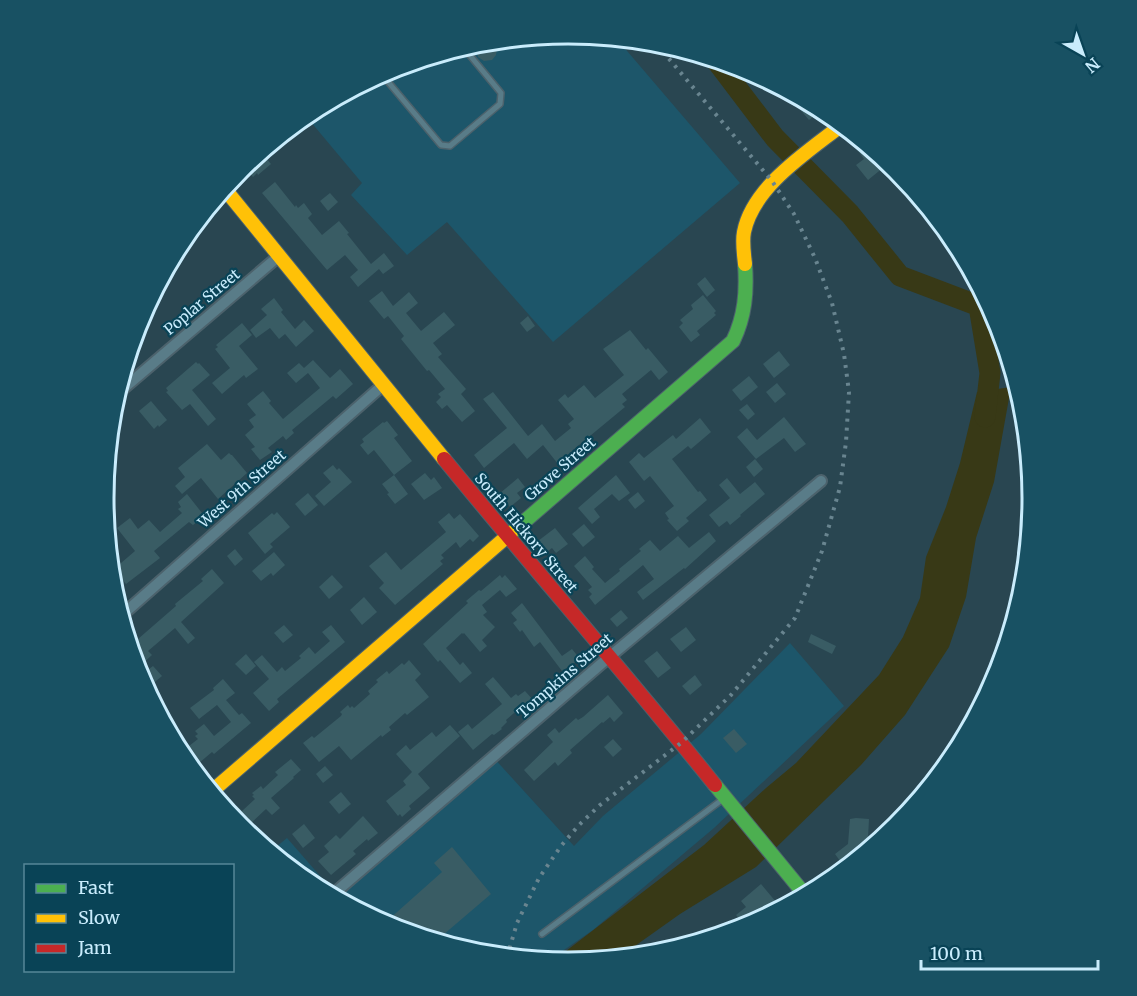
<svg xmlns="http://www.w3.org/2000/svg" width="1137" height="996" font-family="Merriweather,serif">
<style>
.built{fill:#1d566a}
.water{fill:#383916}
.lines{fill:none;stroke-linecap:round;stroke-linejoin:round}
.river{stroke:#383916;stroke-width:21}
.building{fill:#395c64}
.lane-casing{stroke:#4c626c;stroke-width:8}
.street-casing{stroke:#4c626c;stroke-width:14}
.fast-casing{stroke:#4c626c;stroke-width:16}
.slow-casing{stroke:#4c626c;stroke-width:16}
.jam-casing{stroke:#4c626c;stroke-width:16}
.lane{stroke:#597c88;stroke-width:5}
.street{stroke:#597c88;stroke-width:10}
.fast{stroke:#4caf50;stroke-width:14}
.slow{stroke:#ffc107;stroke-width:14}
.jam{stroke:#c62828;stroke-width:14}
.rail{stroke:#698590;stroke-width:4;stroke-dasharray:3 6;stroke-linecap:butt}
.labels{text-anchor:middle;stroke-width:4.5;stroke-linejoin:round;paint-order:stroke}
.street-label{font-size:15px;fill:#c9ecfc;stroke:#094356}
.rim{fill:none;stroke:#c9ecfc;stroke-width:3}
</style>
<rect width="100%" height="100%" fill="#294651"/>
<g class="built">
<polygon points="569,33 616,38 740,183 553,342 447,222 407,255 351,195 362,183 305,115 310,111 391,68 478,42"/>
<polygon points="790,643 844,706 714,828 593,930 548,961 477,954 390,927 310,884 270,852 287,838 334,892 493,757 574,846 603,816 701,734"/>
</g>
<polygon class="water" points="1011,387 994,482 976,538 966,597 949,647 905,715 861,765 756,867 680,914 618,958 568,963 553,961 704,845 766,788 796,763 879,675 903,637 920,598 926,557 946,507 960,463 977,392"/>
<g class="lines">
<polyline class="river" points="715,59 775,138 850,214 900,276 979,306 990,373 985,417"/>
</g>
<g class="building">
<polygon points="516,38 517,44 497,49 496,55 492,60 484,61 478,57 477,49 482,43 492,40"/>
<polygon points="806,100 816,106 820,111 809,120 798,107"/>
<polygon points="860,139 889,163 868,180 856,165 864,159 853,144"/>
<polygon points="262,153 271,164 258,175 257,173 253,177 245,167"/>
<polygon points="275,182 295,207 296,205 298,208 304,203 312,214 308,218 322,235 339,221 349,233 347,234 371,264 384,253 394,266 383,274 379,269 358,287 350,277 358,270 345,255 327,270 262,193"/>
<polygon points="330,193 338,202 328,211 320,201"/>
<polygon points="705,277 715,290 707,297 697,284"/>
<polygon points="382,291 393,306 409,292 418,303 406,313 421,331 444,312 455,325 433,343 442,354 438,357 466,389 461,394 475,411 462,422 447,405 442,409 436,402 441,397 438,394 445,389 429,370 427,371 401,339 404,336 388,316 384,319 369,301"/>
<polygon points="703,295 716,311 714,313 716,315 697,331 700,335 691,342 679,327 683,323 680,320 693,309 691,305"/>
<polygon points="274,298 283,310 281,312 295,329 304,320 314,331 296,347 285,334 279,339 270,328 256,338 250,330 267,315 261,309"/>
<polygon points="528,316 535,326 527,332 520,323"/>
<polygon points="242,323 252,335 239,346 258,369 246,378 244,375 222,394 212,383 230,368 215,349 218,347 216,345"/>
<polygon points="630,330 646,350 648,348 668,372 659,380 651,370 622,394 627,400 622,404 625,407 573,450 576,454 562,465 560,462 558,464 543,445 527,459 514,443 484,468 474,455 507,428 483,399 493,392 528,436 542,424 555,441 571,428 568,424 574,419 558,400 565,394 568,398 584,385 595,398 624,375 603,349"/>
<polygon points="779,351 790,365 774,378 763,364"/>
<polygon points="313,360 330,378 340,369 353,384 336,399 333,396 292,430 294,433 286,440 283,436 268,448 272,452 260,460 251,449 255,447 245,435 254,427 249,420 256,415 247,404 263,391 271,401 269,403 283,419 320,388 308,373 296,383 287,373 299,363 304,368"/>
<polygon points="196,362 198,364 199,363 210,375 192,390 216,419 208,426 190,404 182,410 166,392 168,391 166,388"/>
<polygon points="749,376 758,387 741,401 732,390"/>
<polygon points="777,383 786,394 775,403 766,392"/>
<polygon points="151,401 167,420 159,427 158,425 154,429 139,411"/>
<polygon points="747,404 755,414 748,420 739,410"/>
<polygon points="784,417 806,444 795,452 784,438 756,459 737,437 747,428 757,440"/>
<polygon points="700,418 711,432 691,449 688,446 672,459 698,492 700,491 707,500 686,518 689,521 677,531 667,520 669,519 665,513 674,506 650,476 644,481 629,462 639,453 644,458 673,435 676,439"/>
<polygon points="387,421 398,435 394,438 412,461 394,475 374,450 368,455 360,445 364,442 362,439 383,422 384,423"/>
<polygon points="207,444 221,460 229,453 231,455 232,455 247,473 218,499 201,478 182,494 175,486 185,477 178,468"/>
<polygon points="755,459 763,469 754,477 746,467"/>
<polygon points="333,465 337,470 339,468 352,482 324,506 315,496 331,482 323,473"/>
<polygon points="425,473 431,480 434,477 442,488 424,500 411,484"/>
<polygon points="394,475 408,494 395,504 387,494 389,493 382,484"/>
<polygon points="616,475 630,493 619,501 612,494 594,509 600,517 592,524 578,508"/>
<polygon points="518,478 525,487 517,493 521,498 510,507 499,494"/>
<polygon points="727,478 740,494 755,482 765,494 740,515 741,516 730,525 727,521 719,527 709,515 730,498 719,485"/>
<polygon points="638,492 645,501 635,509 628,500"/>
<polygon points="308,493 318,505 305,516 295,504"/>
<polygon points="187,494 202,513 201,514 203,517 193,525 189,522 154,551 160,558 126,584 114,569 135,551 117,528 130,518 138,529 149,520 160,532 182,513 178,509 181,507 178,502"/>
<polygon points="277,512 290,527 270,544 273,547 265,554 248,533 272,513 274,515"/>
<polygon points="449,513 454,519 460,514 479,536 473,542 470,539 460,548 456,542 441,555 444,558 440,561 443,564 395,605 379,588 384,583 369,566 386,552 401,570 446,532 438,522"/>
<polygon points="584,524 595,537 583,547 572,534"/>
<polygon points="555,528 568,544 556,553 552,548 547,552 538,541"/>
<polygon points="709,532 716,541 685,569 684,568 643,600 637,592 654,579 643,565 595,605 589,597 592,594 588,590 592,587 574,566 585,556 594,567 592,569 605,583 620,571 619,569 641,551 639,549 650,540 660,551 678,536 689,548"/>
<polygon points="235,549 243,559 235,566 227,556"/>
<polygon points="274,552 285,565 273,576 271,573 261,581 252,571"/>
<polygon points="212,569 224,583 181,622 195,638 188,644 175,628 148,651 152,655 141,665 133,656 129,644 137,637 138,639 176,606 175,604 203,581 201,579"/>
<polygon points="332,575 343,587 329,599 319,587"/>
<polygon points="500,575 502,578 505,575 517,589 506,597 500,590 482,605 487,612 483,615 495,627 482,640 487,646 480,652 464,633 463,634 462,633 446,648 460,665 463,662 472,673 460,683 440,660 438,662 423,644 468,603 466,601 479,590 481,591"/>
<polygon points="364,597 377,612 362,625 350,610"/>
<polygon points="522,603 562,656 572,649 580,659 562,671 540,642 534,647 522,630 520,632 513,623 517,620 511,613"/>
<polygon points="621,610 628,618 617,627 610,619"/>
<polygon points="284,625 293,635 283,643 274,633"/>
<polygon points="331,625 345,642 277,699 279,702 269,711 253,693 269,679 254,662 262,655 277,672 282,667 285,671 301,658 299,656 309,647 315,654 330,641 322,632"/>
<polygon points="686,627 696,640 681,652 670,639"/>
<polygon points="811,634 836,646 832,654 808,642"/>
<polygon points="657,651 671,668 658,678 644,661"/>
<polygon points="246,654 256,666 246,675 235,664"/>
<polygon points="409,660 421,674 415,680 429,697 407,715 405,713 389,727 391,730 382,737 381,735 351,760 339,746 319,762 303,743 312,736 314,738 341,716 342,714 340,712 348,705 350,708 352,706 354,708 370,694 368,691 378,682 376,680 387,671 389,674 402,663 404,665"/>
<polygon points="153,666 162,676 150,686 141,675"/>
<polygon points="695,675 702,685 690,695 682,686"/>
<polygon points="493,677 511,698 516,694 518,696 525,691 534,701 523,710 521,707 506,720 507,722 501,728 502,729 494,735 492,734 473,750 458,732 468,724 472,729 502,704 485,684"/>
<polygon points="223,679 235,693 226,700 239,715 242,713 251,723 214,754 212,752 192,769 180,753 198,739 195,736 198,734 195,731 204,724 214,736 231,722 217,705 199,719 190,708 214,690 213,688"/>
<polygon points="608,695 623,713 614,722 610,717 603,723 602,722 570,750 572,753 558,766 555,762 534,781 524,770 553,742 547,735 555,728 559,733 576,718 578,720 583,717"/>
<polygon points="450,725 460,736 418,774 430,788 410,805 409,806 411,809 402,817 400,814 398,816 386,801 406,785 403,781 412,772 396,754 406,745 410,750 432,732 436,737"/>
<polygon points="734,729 747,744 736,753 723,738"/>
<polygon points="613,739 622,749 613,757 604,747"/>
<polygon points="291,759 301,770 293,777 294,778 271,798 280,808 272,815 266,809 250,824 263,840 260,843 239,827 228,813 237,806 242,811 255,799 252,796 254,795 252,793 261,786 263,789 278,775 275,772"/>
<polygon points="325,766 333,775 323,783 316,774"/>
<polygon points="341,792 351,804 339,814 329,802"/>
<polygon points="363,816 378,833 368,841 367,839 353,851 356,854 331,875 318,861 329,852 324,846 336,835 340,839"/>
<polygon points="856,818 869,819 868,838 871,842 866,845 867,847 843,865 835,854 848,844 850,819"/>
<polygon points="304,824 315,838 303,848 292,834"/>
<polygon points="452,847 491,894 436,941 387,926 387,921 442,872 434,863"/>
<polygon points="761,884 782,909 747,927 736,915 746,907 741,901"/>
</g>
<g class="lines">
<defs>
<g id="lane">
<polyline points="384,72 384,77 441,145 450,146 500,104 501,93 463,47"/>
<polyline points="542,934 723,799"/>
</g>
<g id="street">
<polyline points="117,394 279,256"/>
<polyline points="121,616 383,385"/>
<polyline points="331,896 608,658 821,481"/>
</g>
<g id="fast">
<path d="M511,533L733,341C745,316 747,292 745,264"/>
<polyline points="715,785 806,896"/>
</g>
<g id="slow">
<polyline points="224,188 444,459"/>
<path d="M745,264C744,254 742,242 744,232C753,186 809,151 843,124"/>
<polyline points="211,792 511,533"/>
</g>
<path id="jam" d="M444,459C533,568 627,675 715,785"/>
</defs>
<use href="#lane" class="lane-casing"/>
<use href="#street" class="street-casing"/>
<use href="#fast" class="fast-casing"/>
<use href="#slow" class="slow-casing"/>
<use href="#jam" class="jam-casing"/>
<use href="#lane" class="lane"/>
<use href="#street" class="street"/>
<use href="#fast" class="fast"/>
<use href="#slow" class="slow"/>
<use href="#jam" class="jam"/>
<polyline class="rail" points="507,957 517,923 539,878 561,846 579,825 600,805 681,743 731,695 795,618 822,551 840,487 846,442 849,392 844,354 832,303 815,258 794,214 772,181 654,41"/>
</g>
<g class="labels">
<g class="street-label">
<text transform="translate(202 302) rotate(-40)" y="5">Poplar Street</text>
<text transform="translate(560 469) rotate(-41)" y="5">Grove Street</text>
<text transform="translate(242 489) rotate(-41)" y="5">West 9th Street</text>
<text transform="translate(526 533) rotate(50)" y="5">South Hickory Street</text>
<text transform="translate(565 676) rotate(-41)" y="5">Tompkins Street</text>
</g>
</g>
<path d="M0 0H1137V996H0ZM114 498a454 454 0 1 1 908 0a454 454 0 1 1-908 0Z" fill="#185163" fill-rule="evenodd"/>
<path class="rim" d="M114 498a454 454 0 1 1 908 0a454 454 0 1 1-908 0Z"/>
<rect x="24" y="864" width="210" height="108" fill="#094356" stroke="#568798" stroke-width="1.5"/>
<rect x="36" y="884" width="30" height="9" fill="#4caf50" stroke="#568798" stroke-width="1.5"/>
<text x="78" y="894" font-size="18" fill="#c9ecfc">Fast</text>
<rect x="36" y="914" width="30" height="9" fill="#ffc107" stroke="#568798" stroke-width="1.5"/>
<text x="78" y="924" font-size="18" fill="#c9ecfc">Slow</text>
<rect x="36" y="944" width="30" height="9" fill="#c62828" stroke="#568798" stroke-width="1.5"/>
<text x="78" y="954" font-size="18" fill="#c9ecfc">Jam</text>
<g transform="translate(1083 54) rotate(140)" stroke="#094356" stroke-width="4.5" paint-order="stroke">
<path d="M0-4.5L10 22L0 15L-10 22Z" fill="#c9ecfc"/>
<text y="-9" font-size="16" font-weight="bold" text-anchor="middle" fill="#c9ecfc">N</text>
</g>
<path d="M921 960v9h177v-9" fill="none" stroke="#c9ecfc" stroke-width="3"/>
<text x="930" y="960" font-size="18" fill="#c9ecfc" stroke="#094356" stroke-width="4.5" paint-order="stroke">100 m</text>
</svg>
